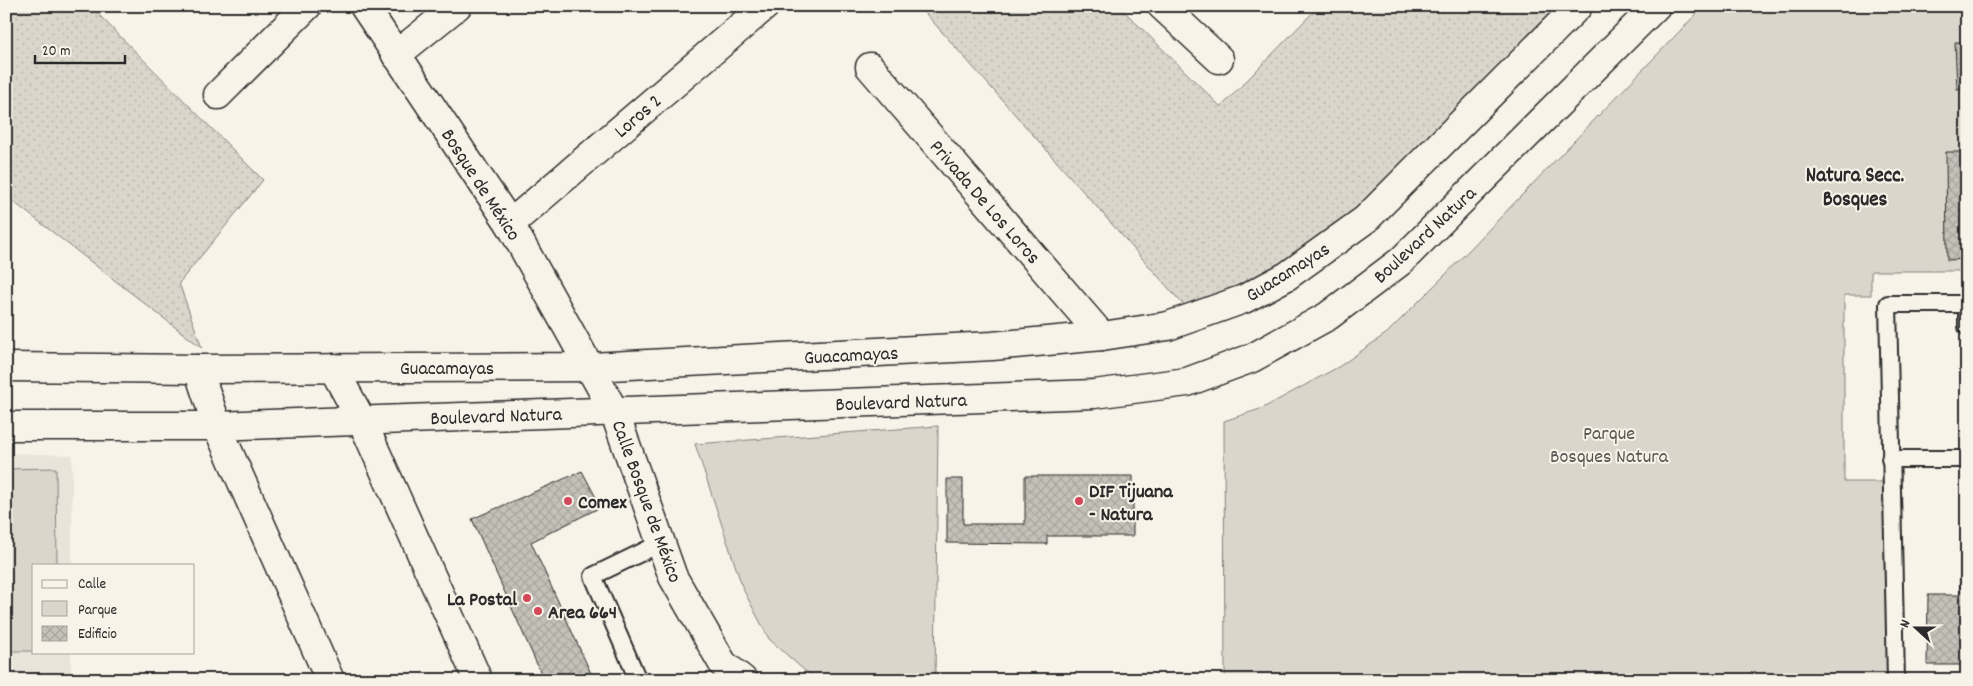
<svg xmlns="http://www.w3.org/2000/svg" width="1973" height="686" font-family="Dekko,sans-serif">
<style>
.built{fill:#e8e4da}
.grass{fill:url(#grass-dots);stroke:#82807c}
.green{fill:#dad6cc;stroke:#82807c}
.building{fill:url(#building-cross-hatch);stroke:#2b2b2b}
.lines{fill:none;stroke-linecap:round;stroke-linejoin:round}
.service-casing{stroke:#2b2b2b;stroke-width:20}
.minor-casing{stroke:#2b2b2b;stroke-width:31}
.tertiary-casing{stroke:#2b2b2b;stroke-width:31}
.service{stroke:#f7f3e8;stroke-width:16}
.minor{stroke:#f7f3e8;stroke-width:28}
.tertiary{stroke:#f7f3e8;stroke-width:28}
.poi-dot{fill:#d1495b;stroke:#f7f3e8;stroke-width:2}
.labels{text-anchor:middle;stroke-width:4;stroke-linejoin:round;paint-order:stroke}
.street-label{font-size:20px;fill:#2b2b2b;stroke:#f7f3e8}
.park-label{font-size:20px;fill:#575653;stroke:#f7f3e8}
.poi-label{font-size:20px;font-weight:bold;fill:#2b2b2b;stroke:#f7f3e8;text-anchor:start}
.neighbourhood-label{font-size:21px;font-weight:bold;fill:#2b2b2b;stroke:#f7f3e8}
</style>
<defs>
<pattern id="grass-dots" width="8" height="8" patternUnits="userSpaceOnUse" patternTransform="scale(1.25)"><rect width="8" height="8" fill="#dad6cc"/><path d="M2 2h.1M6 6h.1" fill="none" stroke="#bbb8af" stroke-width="1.8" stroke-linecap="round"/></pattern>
<pattern id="building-cross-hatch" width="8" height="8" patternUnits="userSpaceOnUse" patternTransform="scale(1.25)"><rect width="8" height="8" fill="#c4c1b9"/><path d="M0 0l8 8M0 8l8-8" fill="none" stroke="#a9a69f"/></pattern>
</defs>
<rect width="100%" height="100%" fill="#f7f3e8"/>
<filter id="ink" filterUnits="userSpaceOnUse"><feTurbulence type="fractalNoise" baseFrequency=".02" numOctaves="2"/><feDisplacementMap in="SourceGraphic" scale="10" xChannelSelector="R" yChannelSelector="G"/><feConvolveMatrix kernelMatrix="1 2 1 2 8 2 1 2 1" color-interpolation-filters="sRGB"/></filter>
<g filter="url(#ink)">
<polygon class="built" points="6,453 72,455 72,565 34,565 34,652 71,652 71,680 6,680"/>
<g class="grass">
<polygon points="6,6 90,6 263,180 179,283 202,348 6,196"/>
<polygon points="919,6 1119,6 1221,107 1319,6 1578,6 1287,276 1187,309"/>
</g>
<g class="green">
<polygon points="1704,6 1967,6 1967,271 1871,271 1871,295 1844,295 1844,482 1884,482 1887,680 1225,680 1224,421 1263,408 1340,366 1387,333 1444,276"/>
<polygon points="938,426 935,680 821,680 805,671 769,639 743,589 695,444"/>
<polygon points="56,468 57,565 34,565 34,651 6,651 6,469"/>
</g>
<g class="building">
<polygon points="1955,42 1967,42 1967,88 1957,89"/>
<polygon points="1946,152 1967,152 1967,259 1947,260"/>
<polygon points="582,471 601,507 531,542 594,680 544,680 472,519"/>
<polygon points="1025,476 1133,476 1133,536 1047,536 1047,544 947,543 947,479 963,479 963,524 1025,524"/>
<polygon points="1960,551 1967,551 1967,665 1927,665 1928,595 1960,595"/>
</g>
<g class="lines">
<defs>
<g id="service">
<polyline points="1967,304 1967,327"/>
<polyline points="1890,459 1967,459"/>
<polyline points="638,680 593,576 661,543"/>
<polyline points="1896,680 1888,304 1967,304"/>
</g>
<g id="minor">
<polyline points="1162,6 1219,59"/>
<polyline points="396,55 457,6"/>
<polyline points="870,67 1102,336"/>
<polyline points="218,95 307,6"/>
<polyline points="510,224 765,6"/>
</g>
<g id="tertiary">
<polyline points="364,6 510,224 614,411 673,577 723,664 743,680"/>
<polyline points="6,367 198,369 591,367 992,346 1102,336 1168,326 1244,299 1287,276 1366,219 1578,6"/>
<polyline points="333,368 362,421 478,680"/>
<polyline points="198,369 217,426 330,680"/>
<polyline points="6,426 217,426 1094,394 1187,382 1252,358 1328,316 1401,261 1656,6"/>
</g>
</defs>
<use href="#service" class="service-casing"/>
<use href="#minor" class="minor-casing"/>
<use href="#tertiary" class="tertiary-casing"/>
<use href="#service" class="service"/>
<use href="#minor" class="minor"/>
<use href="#tertiary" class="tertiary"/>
</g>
</g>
<g class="poi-dot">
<circle cx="568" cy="501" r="5"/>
<circle cx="1079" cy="501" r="5"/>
<circle cx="527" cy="598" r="5"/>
<circle cx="538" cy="611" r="5"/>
</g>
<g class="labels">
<g class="street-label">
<text transform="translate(637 115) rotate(-41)" y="7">Loros 2</text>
<text transform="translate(482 184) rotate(57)" y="7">Bosque de México</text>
<text transform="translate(986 201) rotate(49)" y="7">Privada De Los Loros</text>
<text transform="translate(1424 234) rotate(-43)" y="7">Boulevard Natura</text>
<text transform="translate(1287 271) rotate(-32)" y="7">Guacamayas</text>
<text transform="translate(851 354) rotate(-3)" y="7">Guacamayas</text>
<text x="447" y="374">Guacamayas</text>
<text transform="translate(901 401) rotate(-2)" y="7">Boulevard Natura</text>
<text transform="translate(496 415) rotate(-2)" y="7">Boulevard Natura</text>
<text transform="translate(648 501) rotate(70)" y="7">Calle Bosque de México</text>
</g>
<g class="park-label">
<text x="1609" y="439">Parque<tspan x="1609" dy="23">Bosques Natura</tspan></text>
</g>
<g class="poi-label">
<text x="1089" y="497">DIF Tijuana<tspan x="1089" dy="23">- Natura</tspan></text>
<text x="578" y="508">Comex</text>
<text x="517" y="605" text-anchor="end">La Postal</text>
<text x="548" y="618">Area 664</text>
</g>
<g class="neighbourhood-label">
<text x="1855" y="181">Natura Secc.<tspan x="1855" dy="24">Bosques</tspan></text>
</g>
</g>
<rect width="1973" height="686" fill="none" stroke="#f7f3e8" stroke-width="25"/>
<rect x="12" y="12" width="1948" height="661" fill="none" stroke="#2b2b2b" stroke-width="2" filter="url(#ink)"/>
<rect x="32" y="564" width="162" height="90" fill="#f7f3e8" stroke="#a5a39c"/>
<rect x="42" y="580" width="25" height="8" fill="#f7f3e8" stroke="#a5a39c"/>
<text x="78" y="588" font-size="15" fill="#2b2b2b">Calle</text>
<rect x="42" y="601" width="25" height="15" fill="#dad6cc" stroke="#a5a39c"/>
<text x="78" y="614" font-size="15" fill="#2b2b2b">Parque</text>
<rect x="42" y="626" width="25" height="15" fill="url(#building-cross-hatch)" stroke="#a5a39c"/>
<text x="78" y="638" font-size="15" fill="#2b2b2b">Edificio</text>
<g transform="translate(1916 628) rotate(291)" stroke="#f7f3e8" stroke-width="4" paint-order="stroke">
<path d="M0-4L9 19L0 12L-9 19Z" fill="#2b2b2b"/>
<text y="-8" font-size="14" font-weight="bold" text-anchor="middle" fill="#2b2b2b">N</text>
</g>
<path d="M35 55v8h90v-8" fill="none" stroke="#2b2b2b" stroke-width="2.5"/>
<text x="42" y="55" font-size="15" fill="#2b2b2b" stroke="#f7f3e8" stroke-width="4" paint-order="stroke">20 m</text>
</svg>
